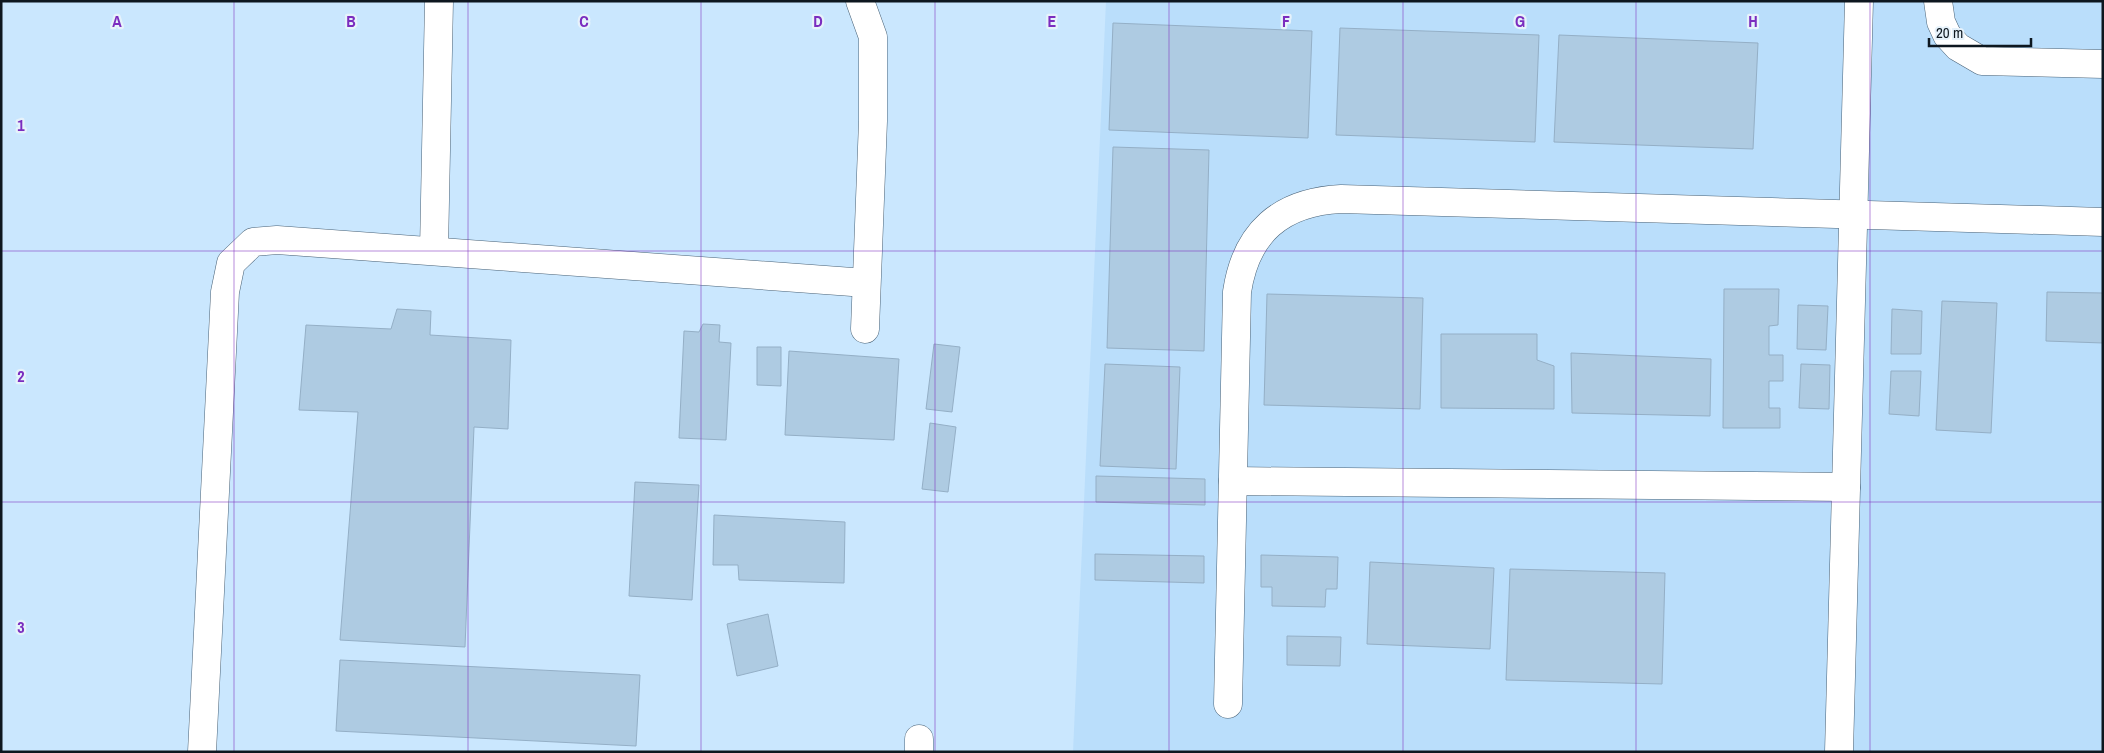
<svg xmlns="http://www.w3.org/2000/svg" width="2104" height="753" font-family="'Archivo Narrow',sans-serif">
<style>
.built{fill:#badefb}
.building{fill:#aecbe2;stroke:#94afc6}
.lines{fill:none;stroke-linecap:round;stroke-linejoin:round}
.minor-casing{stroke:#496277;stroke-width:29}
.minor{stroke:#fff;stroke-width:28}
.grid{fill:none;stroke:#7b2cbf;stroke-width:1;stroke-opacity:0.55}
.grid-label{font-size:16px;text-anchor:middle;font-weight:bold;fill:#7b2cbf;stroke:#e6f2fb;stroke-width:4.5;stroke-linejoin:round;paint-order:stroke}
</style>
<rect width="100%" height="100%" fill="#cae7fe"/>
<polygon class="built" points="1106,1 2103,1 2103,752 1073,752"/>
<g class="building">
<polygon points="1113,23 1312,31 1308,138 1109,130"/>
<polygon points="1340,28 1539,35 1535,142 1336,135"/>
<polygon points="1559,35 1758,43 1753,149 1554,142"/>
<polygon points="1113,147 1209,150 1204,351 1107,348"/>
<polygon points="1724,289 1779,289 1778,325 1769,326 1769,355 1783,355 1783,381 1769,381 1769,408 1780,408 1780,428 1723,428"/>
<polygon points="2047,292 2103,293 2103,343 2046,341"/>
<polygon points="1267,294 1423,298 1420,409 1264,405"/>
<polygon points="1942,301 1997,303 1991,433 1936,430"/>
<polygon points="1798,305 1828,306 1826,350 1797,349"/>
<polygon points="397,309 431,311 430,335 511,340 508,429 474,427 465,647 340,640 358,412 299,410 306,325 391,329"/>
<polygon points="1892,309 1922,311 1921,354 1891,354"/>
<polygon points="703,324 720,325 719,342 731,343 726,440 679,438 684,331 699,332"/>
<polygon points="1441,334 1537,334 1537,360 1554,366 1554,409 1441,408"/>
<polygon points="934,344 960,347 952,412 926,409"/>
<polygon points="757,347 781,347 781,386 757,385"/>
<polygon points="789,351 899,359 894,440 785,435"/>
<polygon points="1571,353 1711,359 1710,416 1572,413"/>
<polygon points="1105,364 1180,367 1176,469 1100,466"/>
<polygon points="1801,364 1830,365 1829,409 1799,408"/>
<polygon points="1891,371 1921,371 1919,416 1889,414"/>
<polygon points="930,423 956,427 948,492 922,489"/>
<polygon points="1096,476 1205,479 1205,505 1096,502"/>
<polygon points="635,482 699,485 692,600 629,596"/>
<polygon points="714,515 845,522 844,583 739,580 738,565 713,565"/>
<polygon points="1095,554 1204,556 1204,583 1095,580"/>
<polygon points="1261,555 1338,557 1337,589 1326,589 1325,607 1272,606 1272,587 1261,587"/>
<polygon points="1370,562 1494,568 1490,649 1367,644"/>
<polygon points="1510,569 1665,573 1662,684 1506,680"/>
<polygon points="768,614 778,666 737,676 727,624"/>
<polygon points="1287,636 1341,637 1340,666 1287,665"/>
<polygon points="340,660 640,675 636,746 336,731"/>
</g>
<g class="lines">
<defs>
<g id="minor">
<polyline points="860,1 873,37 873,121 865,329"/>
<polyline points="1938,1 1941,22 1947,35 1958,47 1982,61 2103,64"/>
<polyline points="434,250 439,1"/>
<polyline points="1233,481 1846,487"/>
<path d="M1228,704L1237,292C1246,232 1281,202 1341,199L2103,222"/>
<polyline points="202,752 225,292 231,263 253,242 277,240 866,283"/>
<polyline points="919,752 919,739"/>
<polyline points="1839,752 1859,1"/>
</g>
</defs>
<use href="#minor" class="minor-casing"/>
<use href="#minor" class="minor"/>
</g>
<path class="grid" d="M234,1V752M468,1V752M701,1V752M935,1V752M1169,1V752M1403,1V752M1636,1V752M1870,1V752M1,251H2103M1,502H2103"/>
<g class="grid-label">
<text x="117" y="27">A</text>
<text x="351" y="27">B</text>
<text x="584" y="27">C</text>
<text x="818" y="27">D</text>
<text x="1052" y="27">E</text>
<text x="1286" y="27">F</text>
<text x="1520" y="27">G</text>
<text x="1753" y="27">H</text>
<text x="21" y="131">1</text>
<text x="21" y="382">2</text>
<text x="21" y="633">3</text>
</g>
<rect width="2104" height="753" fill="none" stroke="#0d171f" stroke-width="5"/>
<path d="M1929 38v8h102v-8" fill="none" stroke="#0d171f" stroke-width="2.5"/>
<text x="1936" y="38" font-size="15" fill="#0d171f" stroke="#e6f2fb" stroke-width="4" paint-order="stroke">20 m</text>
</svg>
